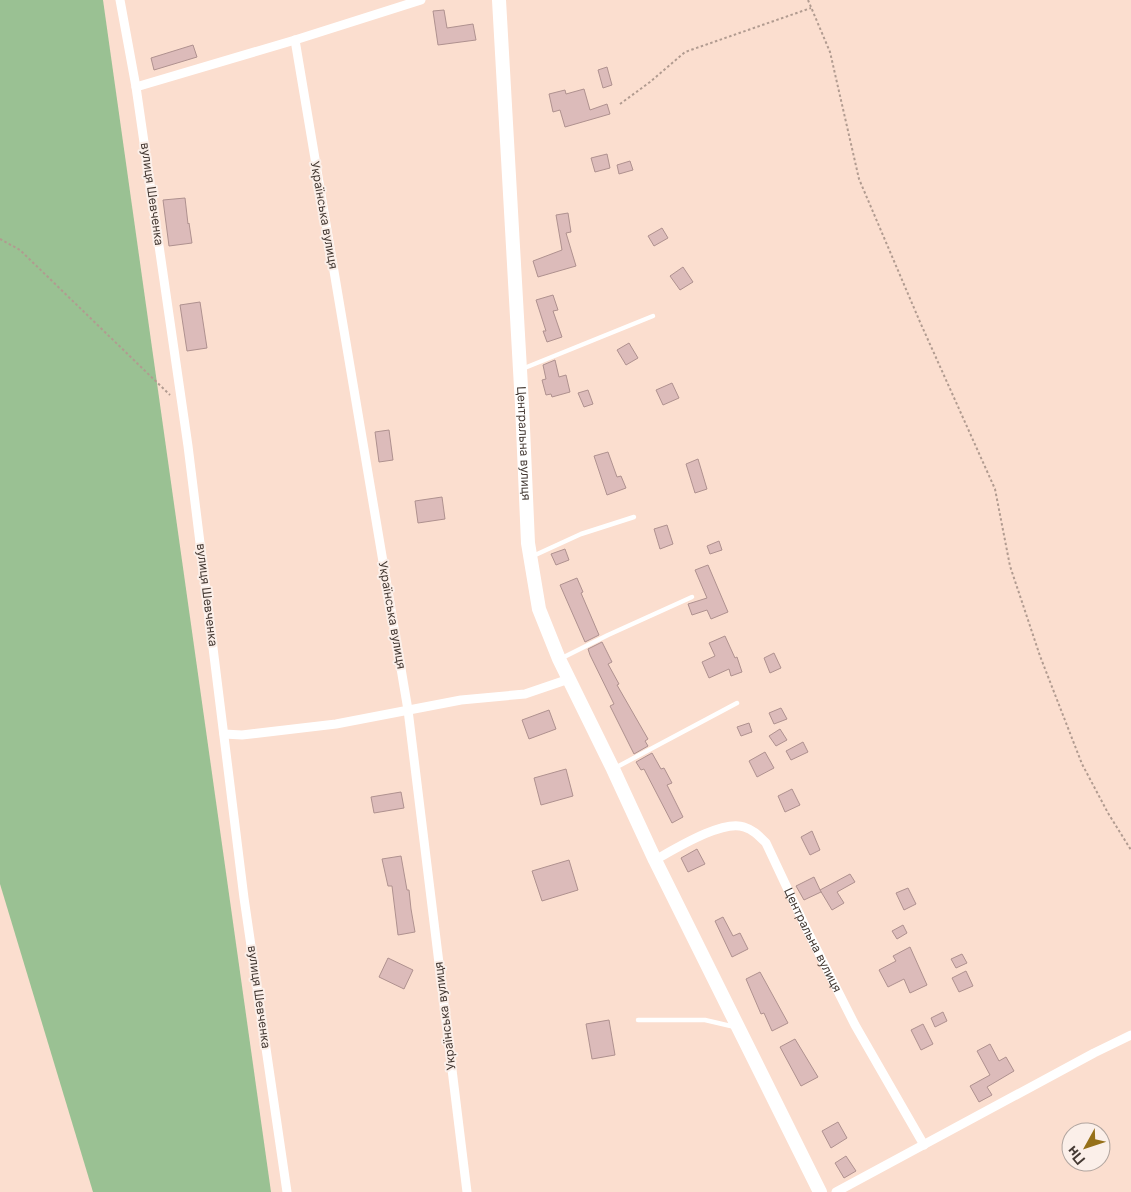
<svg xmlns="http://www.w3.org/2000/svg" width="1131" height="1192" font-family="Inter,sans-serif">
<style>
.forest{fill:#9ac193}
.building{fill:#dcbbba;stroke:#af918f}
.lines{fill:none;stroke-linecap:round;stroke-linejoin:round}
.path{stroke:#b19b90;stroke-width:2;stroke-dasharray:2.5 2.5;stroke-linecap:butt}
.lane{stroke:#fff;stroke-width:4.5}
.street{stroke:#fff;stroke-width:9}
.secondary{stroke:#fff;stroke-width:14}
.labels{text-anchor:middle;stroke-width:4;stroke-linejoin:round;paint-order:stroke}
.street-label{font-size:12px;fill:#443933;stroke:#fbefe9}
</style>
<rect width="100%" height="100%" fill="#fbdecf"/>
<polygon class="forest" points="0,0 103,0 271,1192 93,1192 0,884"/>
<g class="building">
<polygon points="444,10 447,28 473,24 476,40 438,45 433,11"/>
<polygon points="193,45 197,57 154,70 151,58"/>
<polygon points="607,67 612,85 603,88 598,70"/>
<polygon points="584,89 590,110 607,104 610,114 565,127 560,110 553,112 549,94 565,90 566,94"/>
<polygon points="607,154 610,168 595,172 591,158"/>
<polygon points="630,161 633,170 619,174 617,165"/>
<polygon points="185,198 188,224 189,223 192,243 169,246 163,200"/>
<polygon points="568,213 571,232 566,233 576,266 538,277 533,261 562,250 556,215"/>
<polygon points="662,228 668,238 654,246 648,236"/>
<polygon points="683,267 693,282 680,290 670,276"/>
<polygon points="553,295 558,310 553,311 562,337 547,342 543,331 546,331 536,300"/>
<polygon points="200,302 207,348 187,351 180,305"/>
<polygon points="629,343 638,358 626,365 617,350"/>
<polygon points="555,360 559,377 566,375 570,392 552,397 551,394 546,395 542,380 546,379 543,365"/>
<polygon points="672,383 679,398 663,405 656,390"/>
<polygon points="588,390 593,404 584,407 578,393"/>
<polygon points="389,430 393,460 379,462 375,432"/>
<polygon points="608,452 617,477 621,476 626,488 607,495 594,456"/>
<polygon points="698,459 707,489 695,493 686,464"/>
<polygon points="442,497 445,519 418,523 415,501"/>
<polygon points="667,525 673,544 660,549 654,529"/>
<polygon points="719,541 722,550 710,554 707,546"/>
<polygon points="565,549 569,560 556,565 551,554"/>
<polygon points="708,565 728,612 711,619 707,610 692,615 688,604 707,598 695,570"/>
<polygon points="577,578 583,592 581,593 599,635 585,642 560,585"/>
<polygon points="725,636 735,658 737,657 742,672 731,676 729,669 709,678 702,662 715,656 709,643"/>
<polygon points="602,642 612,662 608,664 619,684 617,685 648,739 645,741 648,746 634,754 610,706 614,704 590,655 588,649"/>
<polygon points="774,653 781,668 770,673 764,658"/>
<polygon points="781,708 787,719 774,724 769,713"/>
<polygon points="549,710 556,729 529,739 522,720"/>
<polygon points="749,723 752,732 741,736 737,727"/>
<polygon points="780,729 787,740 776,746 769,736"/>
<polygon points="803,742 808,752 791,760 786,751"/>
<polygon points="765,752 774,768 757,777 749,761"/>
<polygon points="652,753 661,769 664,768 672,783 667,785 683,817 672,823 644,769 641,770 636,762"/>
<polygon points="566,769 573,796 541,805 534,778"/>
<polygon points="792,789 800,805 785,812 778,796"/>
<polygon points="401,792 404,808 374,813 371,797"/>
<polygon points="812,831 820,850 810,855 801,837"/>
<polygon points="697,849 705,864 688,872 681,858"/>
<polygon points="401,856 407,890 409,890 411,909 415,932 398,935 392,886 388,886 382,859"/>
<polygon points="569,860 578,890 542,901 532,871"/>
<polygon points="850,874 855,882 837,892 844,903 832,910 820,890"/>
<polygon points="814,877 821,892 804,900 796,886"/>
<polygon points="908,888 916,904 904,910 896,893"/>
<polygon points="723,917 733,936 740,933 748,949 732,957 715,921"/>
<polygon points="903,925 907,933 897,939 892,931"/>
<polygon points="910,947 927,985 910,993 904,979 888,987 879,970 896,961 893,956"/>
<polygon points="962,954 967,963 956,968 951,959"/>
<polygon points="388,958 413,970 404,989 379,977"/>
<polygon points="966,971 973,986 959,992 952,978"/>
<polygon points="760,972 788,1023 772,1031 764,1013 761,1014 746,979"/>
<polygon points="943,1012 947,1021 935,1027 931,1018"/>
<polygon points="609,1020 615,1055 592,1059 586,1024"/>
<polygon points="923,1024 933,1044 921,1050 911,1030"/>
<polygon points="795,1039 818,1077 801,1086 780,1047"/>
<polygon points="990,1044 999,1061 1006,1057 1014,1071 987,1087 992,1095 979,1102 970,1086 990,1075 977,1051"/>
<polygon points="838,1122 847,1138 831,1148 822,1131"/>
<polygon points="846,1156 856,1171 844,1178 835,1163"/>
</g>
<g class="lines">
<g class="path">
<polyline points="808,0 830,52 859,179 920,322 995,489 1010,566 1040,656 1082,764 1108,813 1131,850"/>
<polyline points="620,104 650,82 685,52 811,8"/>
<polyline points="0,239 20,250 170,395"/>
</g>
<g class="lane">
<polyline points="522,369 653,316"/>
<polyline points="533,556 581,534 634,517"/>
<polyline points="560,659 608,635 692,597"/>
<polyline points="615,768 737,703"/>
<polyline points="638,1020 705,1020 735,1027"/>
</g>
<g class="street">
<polyline points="120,0 136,87 188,446 244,898 287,1192"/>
<polyline points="295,40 408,710 467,1192"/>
<polyline points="136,87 295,40 421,0"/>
<polyline points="224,734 242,735 336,724 461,700 525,694 569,679"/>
<path id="s1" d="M655,860C675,849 723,819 744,827C754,830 759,836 766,843L806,928L855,1025L924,1145"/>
<polyline points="836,1192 1094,1053 1131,1035"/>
</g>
<path class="secondary" id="s2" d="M499,0L522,405L528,543L539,609L559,659L613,769L655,860L820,1192"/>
</g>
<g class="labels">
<g class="street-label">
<text transform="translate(152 194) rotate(82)" y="4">вулиця Шевченка</text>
<text transform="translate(324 215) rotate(80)" y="4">Українська вулиця</text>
<text dy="4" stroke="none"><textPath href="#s2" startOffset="444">Центральна вулиця</textPath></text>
<text transform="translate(207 595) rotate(83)" y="4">вулиця Шевченка</text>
<text transform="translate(392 615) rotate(80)" y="4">Українська вулиця</text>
<text dy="4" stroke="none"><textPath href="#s1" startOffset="232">Центральна вулиця</textPath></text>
<text transform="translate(259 997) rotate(82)" y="4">вулиця Шевченка</text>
<text transform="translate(445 1016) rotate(-97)" y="4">Українська вулиця</text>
</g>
</g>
<g transform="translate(1086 1147) rotate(230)"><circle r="24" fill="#fbefe9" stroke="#b2a6a0"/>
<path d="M0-4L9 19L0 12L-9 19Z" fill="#967019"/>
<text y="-8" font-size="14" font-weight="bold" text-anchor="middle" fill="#443933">Пн</text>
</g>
</svg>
